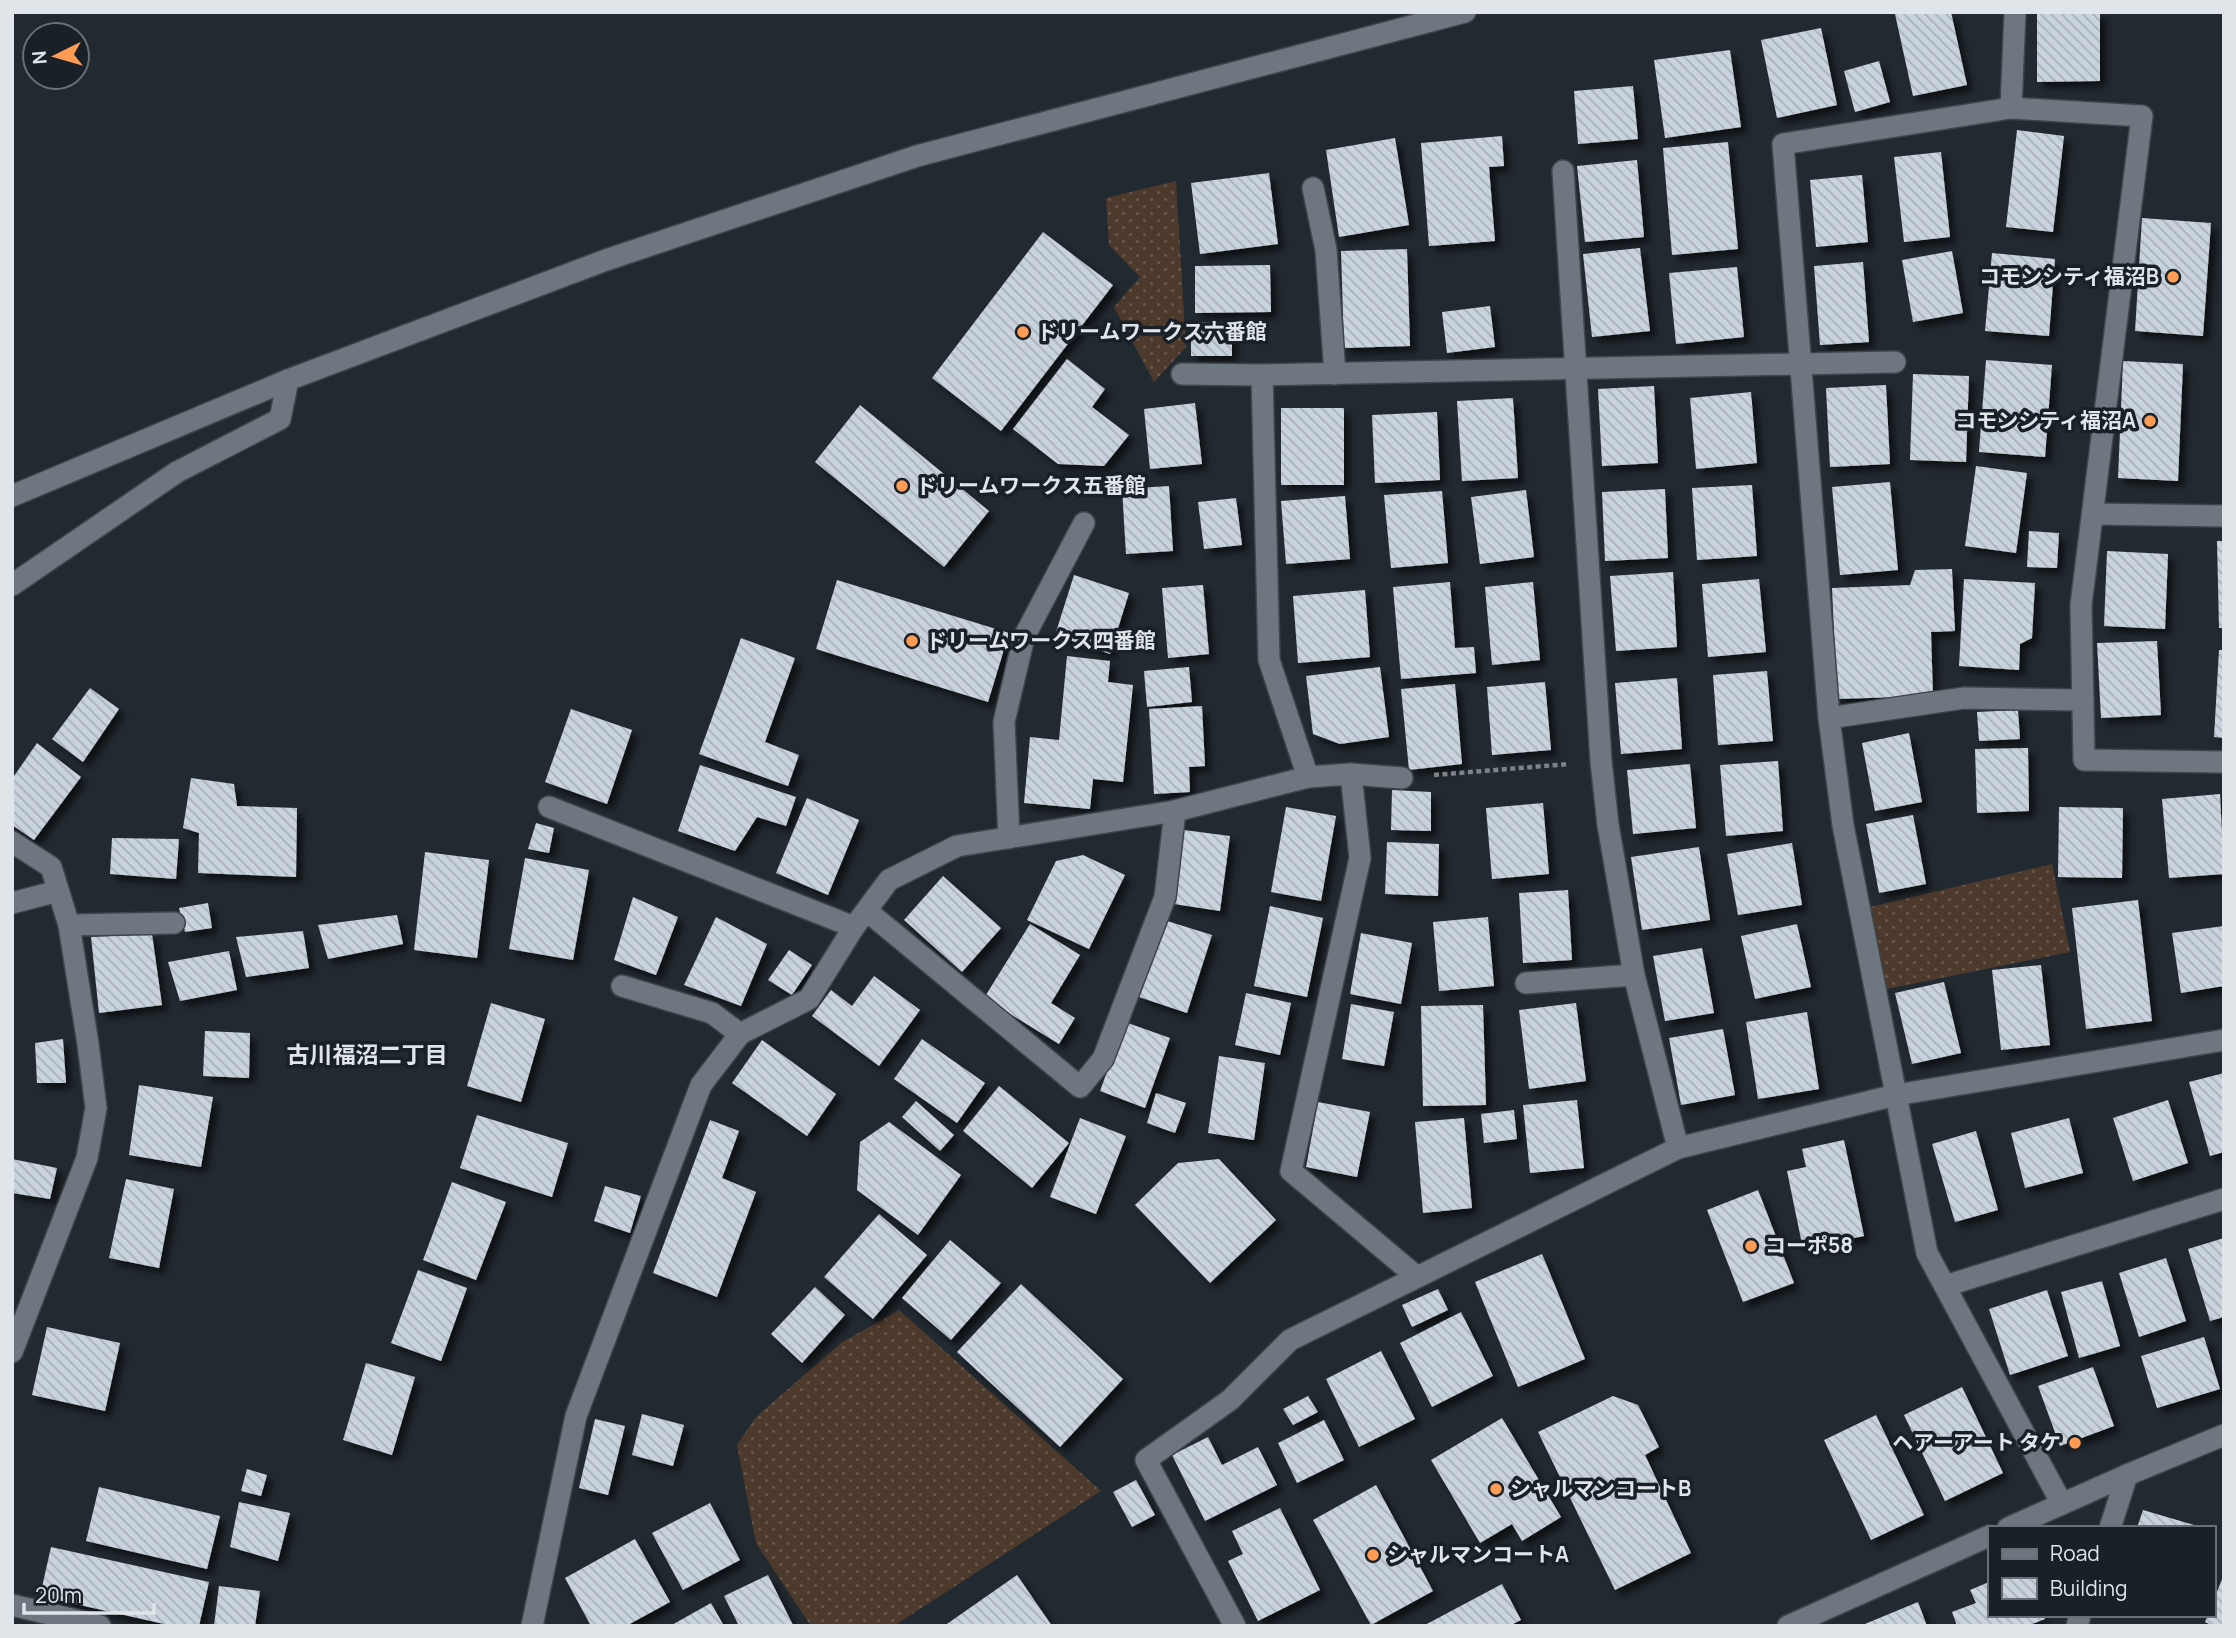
<svg xmlns="http://www.w3.org/2000/svg" width="2236" height="1638" font-family="Manrope,'Noto Sans JP',sans-serif">
<style>
.grass{fill:url(#grass-dots)}
.building{fill:url(#building-back-hatch);filter:url(#shadow)}
.lines{fill:none;stroke-linecap:round;stroke-linejoin:round}
.minor-casing{stroke:#3e454b;stroke-width:24}
.path{stroke:#7c8389;stroke-width:4.5;stroke-dasharray:5 3.5;stroke-linecap:butt}
.minor{stroke:#6e7680;stroke-width:21}
.poi-dot{fill:#fd9d55;stroke:#192027;stroke-width:2.5}
.labels{text-anchor:middle;stroke-width:7;stroke-linejoin:round;paint-order:stroke}
.poi-label{font-size:21px;font-weight:bold;fill:#e0e5ea;stroke:#192027;text-anchor:start}
.neighbourhood-label{font-size:23px;font-weight:bold;fill:#e0e5ea;stroke:#192027}
</style>
<defs>
<pattern id="grass-dots" width="8" height="8" patternUnits="userSpaceOnUse" patternTransform="scale(1.75)"><rect width="8" height="8" fill="#4e3a2c"/><path d="M2 2h.1M6 6h.1" fill="none" stroke="#67564b" stroke-width="1.8" stroke-linecap="round"/></pattern>
<pattern id="building-back-hatch" width="6" height="6" patternUnits="userSpaceOnUse" patternTransform="scale(1.75)"><rect width="6" height="6" fill="#c9d3dd"/><path d="M-1 5l2 2M0 0l6 6M5-1l2 2" fill="none" stroke="#a8b0b7"/></pattern>
<filter id="shadow"><feDropShadow dx="6" dy="6" stdDeviation="3.5" flood-color="#0009"/></filter>
</defs>
<rect width="100%" height="100%" fill="#222a31"/>
<g class="grass">
<polygon points="1176,181 1186,347 1154,382 1114,307 1140,277 1109,245 1106,198"/>
<polygon points="2052,864 2070,952 1887,989 1870,907"/>
<polygon points="899,1310 1101,1491 894,1626 811,1626 756,1543 737,1445 756,1417 841,1343"/>
</g>
<g class="building">
<polygon points="1905,12 1951,12 1967,85 1913,96 1895,14"/>
<polygon points="2037,12 2100,12 2100,81 2037,82"/>
<polygon points="1821,28 1837,105 1777,118 1761,40"/>
<polygon points="1730,50 1741,127 1665,138 1654,60"/>
<polygon points="1879,61 1890,102 1855,112 1844,71"/>
<polygon points="1633,86 1638,139 1578,144 1574,91"/>
<polygon points="2017,130 2064,136 2053,232 2006,227"/>
<polygon points="1502,136 1504,166 1489,167 1495,241 1429,246 1421,143"/>
<polygon points="1395,138 1409,225 1339,237 1326,150"/>
<polygon points="1728,142 1738,249 1672,255 1663,148"/>
<polygon points="1941,152 1950,237 1904,242 1894,157"/>
<polygon points="1637,160 1644,237 1585,242 1577,166"/>
<polygon points="1269,173 1278,244 1200,254 1191,183"/>
<polygon points="1862,175 1868,242 1816,247 1810,180"/>
<polygon points="2142,218 2211,223 2203,336 2135,331"/>
<polygon points="1043,232 1113,285 1001,431 932,378"/>
<polygon points="1640,248 1650,331 1592,337 1583,254"/>
<polygon points="1407,249 1410,346 1344,348 1341,251"/>
<polygon points="1952,251 1963,313 1913,322 1902,260"/>
<polygon points="1992,253 2055,259 2049,336 1985,331"/>
<polygon points="1863,262 1869,342 1820,345 1814,266"/>
<polygon points="1270,265 1271,312 1195,313 1195,266"/>
<polygon points="1737,267 1744,337 1676,344 1669,273"/>
<polygon points="1490,306 1495,347 1447,353 1442,312"/>
<polygon points="1191,322 1232,323 1232,356 1191,356"/>
<polygon points="1067,359 1105,389 1092,407 1129,435 1104,466 1058,464 1013,429"/>
<polygon points="1986,360 2052,365 2045,457 1979,452"/>
<polygon points="2123,361 2183,364 2178,481 2118,478"/>
<polygon points="1913,374 1969,376 1966,462 1910,460"/>
<polygon points="1886,385 1890,464 1830,467 1826,388"/>
<polygon points="1654,386 1658,463 1602,466 1598,389"/>
<polygon points="1751,392 1757,463 1696,469 1690,398"/>
<polygon points="1513,398 1518,478 1462,481 1457,401"/>
<polygon points="1195,403 1202,464 1150,469 1144,409"/>
<polygon points="860,405 989,511 944,567 815,462"/>
<rect x="1281" y="408" width="63" height="77"/>
<polygon points="1437,412 1440,480 1375,483 1372,415"/>
<polygon points="1976,466 2027,473 2016,553 1965,546"/>
<polygon points="1890,482 1898,570 1840,575 1832,487"/>
<polygon points="1752,485 1757,556 1697,560 1692,488"/>
<polygon points="1169,486 1173,551 1126,554 1122,489"/>
<polygon points="1665,489 1668,558 1605,561 1602,492"/>
<polygon points="1526,490 1534,557 1480,564 1471,497"/>
<polygon points="1442,491 1448,563 1391,568 1384,495"/>
<polygon points="1345,496 1350,559 1286,564 1281,501"/>
<polygon points="1236,498 1242,545 1204,549 1198,502"/>
<polygon points="2029,531 2059,533 2057,568 2027,567"/>
<polygon points="2217,541 2224,541 2224,628 2219,628"/>
<polygon points="2107,551 2168,554 2165,629 2104,626"/>
<polygon points="1952,569 1955,631 1931,632 1933,696 1837,699 1832,588 1910,585 1915,570"/>
<polygon points="1673,572 1677,647 1616,651 1610,576"/>
<polygon points="1074,575 1129,593 1110,654 1055,635"/>
<polygon points="1759,579 1766,652 1708,657 1702,584"/>
<polygon points="1964,579 2035,583 2032,638 2020,644 2019,670 1959,666"/>
<polygon points="837,580 1009,633 988,702 816,649"/>
<polygon points="1450,582 1455,648 1474,647 1476,673 1401,679 1393,587"/>
<polygon points="1533,582 1540,660 1492,665 1485,587"/>
<polygon points="1203,585 1209,654 1168,658 1162,588"/>
<polygon points="1365,590 1370,657 1298,663 1293,596"/>
<polygon points="741,638 795,658 765,742 799,755 788,786 699,754"/>
<polygon points="2157,641 2161,715 2101,718 2097,643"/>
<polygon points="2219,650 2224,650 2224,738 2214,737"/>
<polygon points="1067,656 1110,661 1108,682 1133,685 1123,782 1093,779 1090,809 1024,803 1030,737 1059,740"/>
<polygon points="1189,667 1192,702 1147,707 1144,671"/>
<polygon points="1380,667 1389,737 1340,744 1313,734 1306,676"/>
<polygon points="1767,671 1773,741 1718,745 1713,675"/>
<polygon points="1677,678 1682,749 1621,754 1615,683"/>
<polygon points="1545,682 1551,750 1492,755 1487,687"/>
<polygon points="1455,684 1462,764 1409,770 1401,689"/>
<polygon points="90,688 119,709 83,762 52,739"/>
<polygon points="1202,706 1205,766 1189,767 1190,792 1154,794 1149,709"/>
<polygon points="571,709 632,730 607,804 545,782"/>
<polygon points="2018,710 2020,739 1979,741 1977,712"/>
<polygon points="1909,733 1922,802 1875,811 1862,743"/>
<polygon points="37,743 81,777 34,840 12,825 12,779"/>
<polygon points="2028,748 2029,811 1977,813 1975,749"/>
<polygon points="1778,761 1783,831 1726,836 1720,765"/>
<polygon points="1690,764 1696,828 1633,834 1627,770"/>
<polygon points="700,765 796,797 786,826 757,817 735,851 678,831"/>
<polygon points="191,778 234,784 237,806 297,808 296,877 198,873 199,833 183,828"/>
<polygon points="1392,790 1431,792 1431,831 1391,830"/>
<polygon points="2220,794 2224,874 2169,878 2162,799"/>
<polygon points="807,798 859,820 828,895 776,873"/>
<polygon points="1543,803 1549,874 1492,879 1486,808"/>
<polygon points="1286,807 1336,816 1321,901 1271,892"/>
<polygon points="2059,807 2123,808 2122,878 2058,877"/>
<polygon points="1913,815 1926,884 1879,893 1866,824"/>
<polygon points="536,823 554,828 549,853 528,849"/>
<polygon points="1184,830 1230,836 1220,911 1174,904"/>
<polygon points="112,838 179,839 176,879 110,874"/>
<polygon points="1387,842 1439,844 1438,896 1385,894"/>
<polygon points="1792,843 1802,905 1738,915 1727,854"/>
<polygon points="1699,847 1710,920 1642,930 1631,857"/>
<polygon points="425,852 489,860 477,958 414,950"/>
<polygon points="1083,855 1125,875 1089,949 1027,920 1056,861"/>
<polygon points="525,858 589,870 573,960 509,949"/>
<polygon points="943,876 1001,928 962,972 904,920"/>
<polygon points="1568,890 1572,960 1523,963 1519,893"/>
<polygon points="633,897 678,917 656,975 614,960"/>
<polygon points="2138,900 2152,1021 2086,1029 2072,908"/>
<polygon points="208,903 212,928 185,932 179,908"/>
<polygon points="1270,906 1323,918 1307,997 1254,986"/>
<polygon points="397,915 403,944 328,959 318,925"/>
<polygon points="716,917 767,944 741,1006 684,985"/>
<polygon points="1488,917 1494,986 1439,991 1433,922"/>
<polygon points="1164,920 1212,935 1187,1013 1139,997"/>
<polygon points="1030,924 1080,955 1051,1003 1075,1018 1059,1044 984,998"/>
<polygon points="1797,924 1811,987 1755,999 1741,936"/>
<polygon points="2224,926 2224,986 2181,993 2172,933"/>
<polygon points="303,931 309,968 246,977 236,937"/>
<polygon points="1361,933 1412,943 1401,1004 1350,994"/>
<polygon points="152,934 162,1005 99,1013 91,937"/>
<polygon points="1702,948 1714,1013 1665,1021 1653,956"/>
<polygon points="789,950 812,965 792,995 768,980"/>
<polygon points="229,951 237,990 180,1001 168,962"/>
<polygon points="2041,965 2050,1045 2001,1050 1992,970"/>
<polygon points="874,976 920,1010 879,1066 812,1016 831,990 852,1006"/>
<polygon points="1944,982 1961,1053 1912,1064 1895,993"/>
<polygon points="1246,993 1291,1003 1280,1055 1235,1045"/>
<polygon points="491,1003 545,1019 521,1102 467,1086"/>
<polygon points="1576,1003 1586,1081 1529,1089 1519,1010"/>
<polygon points="1351,1004 1394,1012 1384,1066 1342,1059"/>
<polygon points="1483,1005 1486,1105 1423,1106 1421,1006"/>
<polygon points="1807,1012 1819,1089 1758,1099 1746,1022"/>
<polygon points="1125,1022 1170,1038 1145,1108 1100,1091"/>
<polygon points="1723,1029 1735,1095 1681,1105 1669,1038"/>
<polygon points="205,1031 250,1033 249,1078 203,1076"/>
<polygon points="63,1039 66,1083 37,1083 35,1043"/>
<polygon points="922,1039 985,1083 957,1123 894,1079"/>
<polygon points="762,1040 836,1094 807,1136 732,1083"/>
<polygon points="1219,1056 1265,1063 1254,1140 1208,1133"/>
<polygon points="2224,1073 2224,1152 2210,1156 2189,1082"/>
<polygon points="139,1085 213,1097 201,1167 129,1155"/>
<polygon points="999,1086 1069,1143 1032,1188 963,1131"/>
<polygon points="1156,1093 1186,1103 1175,1133 1147,1123"/>
<polygon points="1577,1100 1584,1168 1530,1173 1523,1105"/>
<polygon points="2168,1100 2188,1163 2133,1181 2113,1118"/>
<polygon points="916,1101 954,1135 940,1151 902,1117"/>
<polygon points="1318,1102 1370,1112 1357,1177 1306,1167"/>
<polygon points="1514,1110 1517,1139 1484,1143 1481,1114"/>
<polygon points="477,1115 568,1143 552,1197 460,1168"/>
<polygon points="1080,1118 1126,1136 1096,1214 1050,1197"/>
<polygon points="1464,1118 1472,1208 1423,1213 1415,1122"/>
<polygon points="2069,1118 2083,1173 2025,1188 2011,1133"/>
<polygon points="710,1120 739,1131 722,1178 756,1192 717,1297 653,1273"/>
<polygon points="889,1122 961,1175 918,1235 857,1190 860,1142"/>
<polygon points="1976,1131 1998,1210 1955,1222 1932,1144"/>
<polygon points="1844,1140 1864,1236 1803,1249 1787,1171 1806,1167 1802,1149"/>
<polygon points="12,1159 57,1168 50,1199 12,1193"/>
<polygon points="1219,1159 1276,1220 1210,1283 1135,1205 1178,1163"/>
<polygon points="126,1179 174,1189 159,1268 109,1258"/>
<polygon points="452,1182 506,1202 476,1280 423,1260"/>
<polygon points="605,1186 641,1196 630,1233 594,1221"/>
<polygon points="1758,1190 1794,1283 1743,1302 1707,1210"/>
<polygon points="879,1214 927,1255 873,1319 824,1277"/>
<polygon points="2224,1238 2224,1317 2210,1321 2188,1249"/>
<polygon points="950,1240 1001,1283 951,1340 902,1298"/>
<polygon points="1542,1254 1585,1359 1518,1387 1475,1282"/>
<polygon points="2166,1258 2186,1321 2139,1337 2119,1273"/>
<polygon points="418,1270 467,1288 441,1361 391,1343"/>
<polygon points="2102,1281 2120,1346 2079,1358 2061,1292"/>
<polygon points="1021,1284 1123,1379 1060,1447 957,1352"/>
<polygon points="815,1287 845,1315 802,1363 771,1334"/>
<polygon points="1438,1289 1448,1310 1412,1327 1402,1305"/>
<polygon points="2047,1290 2068,1356 2010,1375 1989,1309"/>
<polygon points="1461,1312 1493,1376 1432,1407 1400,1343"/>
<polygon points="47,1327 120,1343 105,1411 32,1395"/>
<polygon points="2204,1337 2220,1389 2157,1408 2141,1356"/>
<polygon points="1381,1351 1415,1419 1359,1447 1326,1379"/>
<polygon points="366,1363 415,1377 392,1455 343,1440"/>
<polygon points="2093,1367 2114,1426 2060,1446 2038,1386"/>
<polygon points="1962,1387 2003,1473 1945,1501 1904,1415"/>
<polygon points="1308,1396 1318,1412 1293,1425 1283,1409"/>
<polygon points="1613,1396 1638,1405 1659,1447 1645,1455 1691,1553 1615,1590 1538,1432"/>
<polygon points="642,1414 684,1425 673,1466 632,1455"/>
<polygon points="1876,1415 1924,1515 1871,1540 1824,1440"/>
<polygon points="1502,1418 1561,1517 1522,1541 1512,1524 1480,1543 1431,1460"/>
<polygon points="595,1419 625,1426 608,1495 579,1488"/>
<polygon points="1324,1420 1344,1460 1297,1483 1278,1443"/>
<polygon points="1208,1437 1222,1465 1258,1447 1277,1485 1205,1521 1172,1455"/>
<polygon points="247,1469 267,1475 261,1496 241,1491"/>
<polygon points="1136,1480 1155,1515 1132,1527 1113,1492"/>
<polygon points="1376,1485 1433,1591 1371,1625 1313,1520"/>
<polygon points="99,1487 220,1516 207,1569 86,1541"/>
<polygon points="239,1502 290,1513 278,1561 230,1547"/>
<polygon points="710,1503 740,1560 683,1590 652,1533"/>
<polygon points="1280,1508 1320,1590 1258,1621 1228,1561 1243,1554 1232,1531"/>
<polygon points="2143,1510 2194,1525 2193,1528 2137,1528"/>
<polygon points="635,1539 670,1602 626,1626 591,1626 565,1578"/>
<polygon points="51,1547 209,1582 199,1626 173,1626 40,1596"/>
<polygon points="2224,1574 2224,1626 2213,1626 2205,1622 2208,1615 2213,1615 2213,1602"/>
<polygon points="768,1575 793,1625 739,1626 724,1596"/>
<polygon points="1017,1575 1052,1626 944,1626"/>
<polygon points="1989,1582 1989,1615 2044,1615 2045,1619 2027,1626 1957,1626 1952,1612 1976,1603 1970,1590"/>
<polygon points="1502,1584 1521,1620 1509,1626 1423,1626"/>
<polygon points="219,1586 260,1591 255,1626 214,1626"/>
<polygon points="1918,1602 1927,1626 1860,1626"/>
<polygon points="711,1603 724,1626 670,1626"/>
</g>
<g class="lines">
<defs>
<g id="minor">
<polyline points="2011,108 2015,12"/>
<polyline points="1563,171 1601,761 1608,825 1634,975 1678,1148"/>
<polyline points="1313,188 1326,250 1335,374"/>
<polyline points="1182,374 1262,375"/>
<polyline points="12,496 288,380 606,260 917,156 1465,12"/>
<polyline points="2093,514 2224,516"/>
<polyline points="12,585 177,472 280,419 288,380"/>
<polyline points="1829,718 1964,698 2083,700"/>
<polyline points="1351,774 1360,858 1291,1171 1417,1277"/>
<polyline points="1308,777 1269,660 1262,375 1895,362"/>
<polyline points="549,807 854,927"/>
<polyline points="1009,838 1004,722 1024,637 1084,523"/>
<polyline points="12,842 51,867 69,925 88,1044 96,1108 87,1158 12,1352"/>
<polyline points="12,903 58,891"/>
<polyline points="867,911 1080,1087 1103,1059 1165,897 1175,811"/>
<polyline points="69,925 174,923"/>
<polyline points="1526,983 1634,975"/>
<polyline points="622,986 712,1013 740,1034"/>
<polyline points="1945,1286 2224,1199"/>
<polyline points="2062,1504 1927,1253 1843,825 1829,718 1783,144 2011,108 2142,116 2081,605 2084,760 2224,762"/>
<polyline points="2008,1528 2127,1475 2224,1435"/>
<polyline points="2110,1528 2127,1475"/>
<polyline points="12,1605 100,1626"/>
<polyline points="532,1626 576,1416 701,1085 740,1034 809,999 854,927 889,880 957,846 1175,811 1308,777 1351,774 1402,778"/>
<polyline points="1235,1626 1146,1460 1230,1400 1290,1340 1678,1148 1896,1095 2224,1040"/>
<polyline points="1788,1626 1989,1536"/>
<polyline points="2077,1626 2080,1615"/>
</g>
</defs>
<use href="#minor" class="minor-casing"/>
<polyline class="path" points="1434,775 1569,764"/>
<use href="#minor" class="minor"/>
</g>
<g class="poi-dot">
<circle cx="2173" cy="277" r="7"/>
<circle cx="1023" cy="332" r="7"/>
<circle cx="2150" cy="421" r="7"/>
<circle cx="902" cy="486" r="7"/>
<circle cx="912" cy="641" r="7"/>
<circle cx="1751" cy="1246" r="7"/>
<circle cx="2075" cy="1443" r="7"/>
<circle cx="1496" cy="1489" r="7"/>
<circle cx="1373" cy="1555" r="7"/>
</g>
<g class="labels">
<g class="poi-label">
<text x="2159" y="284" text-anchor="end">コモンシティ福沼B</text>
<text x="1037" y="339">ドリームワークス六番館</text>
<text x="2136" y="428" text-anchor="end">コモンシティ福沼A</text>
<text x="916" y="493">ドリームワークス五番館</text>
<text x="926" y="648">ドリームワークス四番館</text>
<text x="1765" y="1253">コーポ58</text>
<text x="2061" y="1450" text-anchor="end">ヘアーアート タケ</text>
<text x="1510" y="1496">シャルマンコートB</text>
<text x="1387" y="1562">シャルマンコートA</text>
</g>
<g class="neighbourhood-label">
<text x="367" y="1063">古川福沼二丁目</text>
</g>
</g>
<rect width="2236" height="1638" fill="none" stroke="#e0e5ea" stroke-width="28"/>
<rect x="1988" y="1526" width="228" height="91" fill="#192027" stroke="#696f75" stroke-width="2"/>
<rect x="2002" y="1549" width="35" height="10" fill="#6e7680" stroke="#696f75" stroke-width="2"/>
<text x="2050" y="1561" font-size="21" fill="#e0e5ea">Road</text>
<rect x="2002" y="1578" width="35" height="21" fill="url(#building-back-hatch)" stroke="#696f75" stroke-width="2"/>
<text x="2050" y="1596" font-size="21" fill="#e0e5ea">Building</text>
<g transform="translate(56 56) rotate(265)"><circle r="33" fill="#192027" stroke="#696f75" stroke-width="2"/>
<path d="M0-5L12 26L0 18L-12 26Z" fill="#fd9d55"/>
<text y="-10" font-size="19" font-weight="bold" text-anchor="middle" fill="#e0e5ea">N</text>
</g>
<path d="M24 1603v10h130v-10" fill="none" stroke="#e0e5ea" stroke-width="3.5"/>
<text x="35" y="1603" font-size="21" fill="#e0e5ea" stroke="#192027" stroke-width="5" paint-order="stroke">20 m</text>
</svg>
